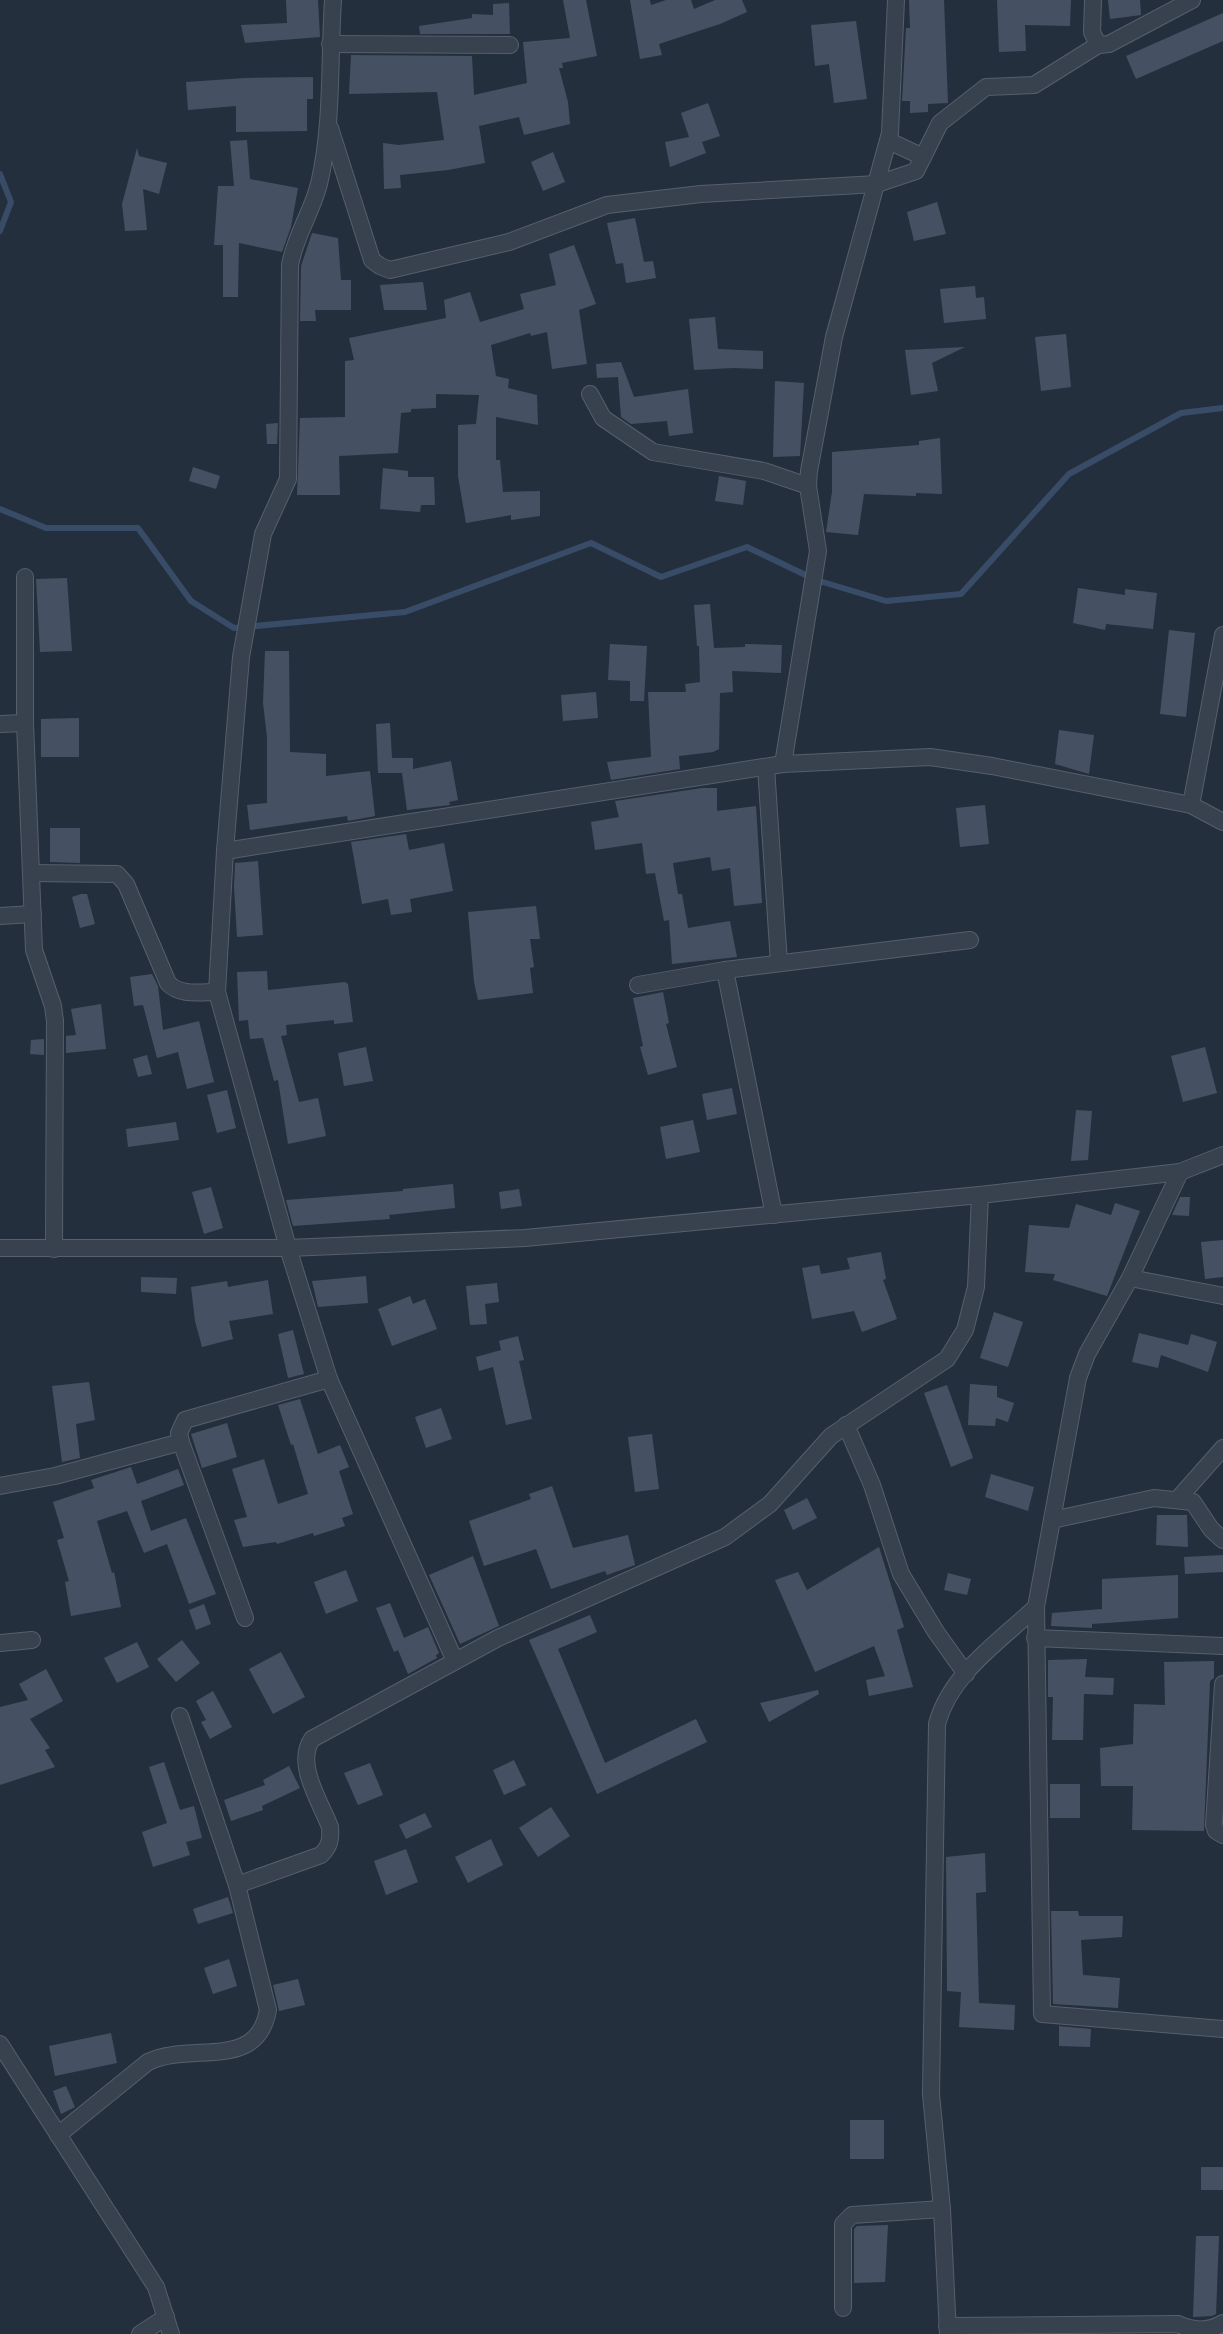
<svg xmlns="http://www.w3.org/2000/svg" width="1223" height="2334" font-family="'Roboto Condensed',sans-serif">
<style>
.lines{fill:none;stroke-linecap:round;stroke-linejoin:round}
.stream{stroke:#394c67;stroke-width:6}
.building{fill:#455162}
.street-casing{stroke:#565f6c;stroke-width:18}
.street{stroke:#38414e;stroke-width:16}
</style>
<rect width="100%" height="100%" fill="#242f3e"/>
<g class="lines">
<g class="stream">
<polyline points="0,174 11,202 0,231"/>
<polyline points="0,509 46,528 138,528 191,601 234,628 405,612 591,543 661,577 747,547 816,580 886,601 961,594 1069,474 1181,413 1223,408"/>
</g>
</g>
<g class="building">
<polygon points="286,0 318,0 320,37 245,43 241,25 287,23"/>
<polygon points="563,0 586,0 597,56 562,63 563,68 559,68 568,102 570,124 524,135 519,117 479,126 485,163 448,170 400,175 401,188 384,189 383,143 399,145 444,140 437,92 349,94 351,55 472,56 474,95 527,83 523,42 570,38"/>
<polygon points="630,0 650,0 651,5 666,0 691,0 694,9 715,0 742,0 747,12 720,24 659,44 662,55 640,59"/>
<polygon points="909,0 944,0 948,103 928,104 928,112 910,113 910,101 902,101 906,28 910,28"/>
<polygon points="997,0 1071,0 1070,26 1025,25 1026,51 999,52"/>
<polygon points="1108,0 1140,0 1141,15 1110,19"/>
<polygon points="509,3 510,34 420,34 419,26 472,18 472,14 493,15 493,4"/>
<polygon points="1223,13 1223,41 1136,79 1126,56"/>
<polygon points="856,21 867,99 834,103 829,64 815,66 811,25"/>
<polygon points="313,77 313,99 307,99 307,131 236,132 236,106 188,110 186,82 245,78"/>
<polygon points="708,103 720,136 702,142 706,153 670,167 665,142 689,137 681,113"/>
<polygon points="247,140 250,179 298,188 291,227 282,252 239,243 238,297 223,297 223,245 214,245 218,186 234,186 230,141"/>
<polygon points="137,148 139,156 167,163 159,194 143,189 147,230 125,231 122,204"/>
<polygon points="553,152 565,182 543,191 531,162"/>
<polygon points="937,202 946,234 914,241 907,212"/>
<polygon points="635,218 644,262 653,261 656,278 626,283 623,263 616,264 607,223"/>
<polygon points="312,233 338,238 341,280 351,280 351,310 315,310 316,321 300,321 301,266"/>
<polygon points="574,245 596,304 579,310 587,364 552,369 547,332 531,336 530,333 491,345 496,376 509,379 508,388 537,395 538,425 496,417 496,460 500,460 503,492 540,491 540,516 511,520 511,515 466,523 458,476 458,425 476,424 479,395 436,394 436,408 411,409 411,412 401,413 398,453 339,456 340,495 297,495 300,418 345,417 345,361 354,360 349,338 446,318 444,300 470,292 480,322 524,309 520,294 556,285 549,254"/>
<polygon points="423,282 427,310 384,310 380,285"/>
<polygon points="975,286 976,298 984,297 986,319 944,323 940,289"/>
<polygon points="715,317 718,349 763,351 763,369 733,368 694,370 689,319"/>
<polygon points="1066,334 1071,387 1041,391 1035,337"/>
<polygon points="965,347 932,363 938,391 911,395 905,350"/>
<polygon points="621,362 634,397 688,389 693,433 669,436 667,421 631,424 621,417 618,377 597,378 596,364"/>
<polygon points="775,381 804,383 800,456 773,457"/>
<polygon points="278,423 277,444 267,444 266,424"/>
<polygon points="940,438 942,494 916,493 916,496 864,494 858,535 826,532 832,492 832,452 919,445 919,441"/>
<polygon points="193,467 220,476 216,489 189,481"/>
<polygon points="383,468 408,471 408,477 434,477 435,505 421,505 420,512 380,509"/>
<polygon points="719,476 746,481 743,505 715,501"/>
<polygon points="67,578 72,651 40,652 36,579"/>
<polygon points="1078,588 1125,595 1125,589 1157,593 1153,629 1106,624 1105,630 1073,623"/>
<polygon points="710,604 714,648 745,647 745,644 782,645 781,673 732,671 733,692 720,693 719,749 713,752 679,756 680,769 611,780 607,762 651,757 648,692 686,692 685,684 700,682 699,646 697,646 694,605"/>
<polygon points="1169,630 1195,633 1186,717 1160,714"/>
<polygon points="610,644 647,646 644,701 630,701 630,681 608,680"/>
<polygon points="265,651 289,651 290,752 326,754 326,776 370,771 375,816 348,821 347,816 250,830 247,805 267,803 267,737 263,703"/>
<polygon points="596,692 598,718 563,721 561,695"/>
<polygon points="79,718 79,757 41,757 41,719"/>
<polygon points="390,723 392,758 413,758 413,769 451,761 458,800 449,802 450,805 407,810 402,773 378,773 376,724"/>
<polygon points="1059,730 1094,735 1089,774 1055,764"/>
<polygon points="702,788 717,788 717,811 756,806 762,903 734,906 730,868 712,871 710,857 673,863 678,894 682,894 688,928 730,921 737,957 672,964 669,920 664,921 655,873 646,874 642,843 595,850 591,822 619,817 615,801"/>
<polygon points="985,805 989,844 960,847 956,808"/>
<polygon points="50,828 80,828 80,863 50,862"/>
<polygon points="406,834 409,850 444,843 453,891 410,899 412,912 391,915 388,899 362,904 351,842"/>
<polygon points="258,861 263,935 237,937 234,887 235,863"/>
<polygon points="81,894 87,894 95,924 80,928 72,897"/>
<polygon points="536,906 540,939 530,939 534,967 530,968 533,993 478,1000 474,982 468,912"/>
<polygon points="267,971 268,990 345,982 348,984 353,1022 334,1024 334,1020 286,1025 287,1035 281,1036 299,1102 318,1098 326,1136 288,1144 278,1080 274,1081 263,1038 250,1039 248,1020 239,1021 237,972"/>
<polygon points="152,974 158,986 163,1030 199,1021 214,1082 187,1089 178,1052 157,1058 143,1005 134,1006 130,977"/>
<polygon points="663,992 669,1023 666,1024 677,1067 648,1075 640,1047 643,1046 633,998"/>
<polygon points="101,1004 106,1049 66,1053 66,1036 76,1035 71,1009"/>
<polygon points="44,1039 44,1055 30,1054 31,1040"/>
<polygon points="366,1047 373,1081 344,1086 338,1053"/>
<polygon points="1205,1047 1217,1093 1183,1102 1171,1056"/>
<polygon points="147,1055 152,1074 138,1077 133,1059"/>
<polygon points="732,1088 737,1114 707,1120 702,1094"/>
<polygon points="227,1090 236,1128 217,1133 207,1095"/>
<polygon points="1076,1110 1092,1111 1088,1160 1071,1161"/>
<polygon points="693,1120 700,1152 666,1159 660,1127"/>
<polygon points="176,1122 179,1140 128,1147 126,1129"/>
<polygon points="453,1184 455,1208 389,1215 390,1219 293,1226 286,1200 403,1191 403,1189"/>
<polygon points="211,1187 223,1228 204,1234 192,1192"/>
<polygon points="519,1189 522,1206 501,1209 499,1192"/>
<polygon points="1180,1197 1190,1197 1189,1216 1172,1215"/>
<polygon points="1115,1203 1140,1211 1107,1296 1053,1280 1055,1274 1025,1272 1029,1225 1069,1228 1076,1204 1111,1215"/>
<polygon points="1223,1240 1223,1277 1205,1279 1201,1242"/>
<polygon points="881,1252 886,1279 883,1280 897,1319 862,1332 854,1311 812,1319 802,1268 819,1265 821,1274 850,1269 847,1258"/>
<polygon points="366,1276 368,1303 318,1307 312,1281"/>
<polygon points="141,1277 177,1278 176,1294 141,1292"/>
<polygon points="268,1280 273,1314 229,1321 233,1339 202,1347 195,1321 191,1287 227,1281 228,1287"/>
<polygon points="497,1283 499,1302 485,1304 487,1324 470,1325 466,1286"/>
<polygon points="410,1296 413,1304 425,1299 437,1329 392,1346 378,1309"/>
<polygon points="994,1312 1023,1322 1008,1367 980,1358"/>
<polygon points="293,1330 304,1374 288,1378 278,1334"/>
<polygon points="1139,1333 1188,1345 1191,1334 1217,1342 1208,1372 1161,1355 1158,1368 1132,1362"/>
<polygon points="518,1336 524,1360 519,1361 532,1419 506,1425 493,1367 479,1371 476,1357 501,1350 499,1341"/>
<polygon points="89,1382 95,1420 76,1424 80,1458 62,1462 52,1386"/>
<polygon points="970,1384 997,1386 997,1397 1014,1403 1008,1422 996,1418 995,1426 968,1425"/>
<polygon points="947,1385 973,1458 951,1467 924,1393"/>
<polygon points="300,1399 318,1454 340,1445 349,1467 339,1471 353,1514 342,1518 345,1526 314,1536 313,1533 277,1544 276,1542 243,1547 234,1520 247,1517 232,1469 264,1459 278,1504 308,1494 293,1444 291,1445 278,1405"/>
<polygon points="441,1408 452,1439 426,1448 415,1417"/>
<polygon points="227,1423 237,1457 202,1468 191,1434"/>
<polygon points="652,1434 659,1489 635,1492 628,1437"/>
<polygon points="131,1467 137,1484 178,1469 184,1485 141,1501 151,1531 186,1518 216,1594 189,1604 167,1544 144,1553 127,1511 97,1521 112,1573 114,1572 121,1607 71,1616 65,1582 69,1581 57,1540 64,1538 53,1502 94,1488 91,1480"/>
<polygon points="991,1474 1034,1487 1028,1511 985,1497"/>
<polygon points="552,1486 573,1548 628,1535 635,1565 607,1575 605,1571 551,1589 536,1549 484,1566 469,1521 531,1499 529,1494"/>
<polygon points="807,1498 817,1518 793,1530 784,1510"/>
<polygon points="1157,1515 1187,1515 1188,1547 1156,1545"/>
<polygon points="879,1547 904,1627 897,1630 913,1687 869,1696 866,1680 885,1676 874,1646 815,1672 775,1580 798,1572 807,1590"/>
<polygon points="1223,1555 1223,1572 1185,1574 1184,1557"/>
<polygon points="473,1556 499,1626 460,1644 429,1575"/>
<polygon points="346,1570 358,1601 326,1614 314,1582"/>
<polygon points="948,1573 971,1579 967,1595 944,1590"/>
<polygon points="1178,1575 1178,1618 1092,1624 1092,1628 1051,1626 1052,1613 1102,1609 1102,1579"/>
<polygon points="390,1603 404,1638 428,1627 439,1653 436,1655 437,1658 408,1674 398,1650 394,1652 376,1608"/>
<polygon points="204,1604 211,1624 196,1630 189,1610"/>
<polygon points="590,1615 597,1632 558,1649 605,1763 696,1719 707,1742 597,1794 529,1640"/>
<polygon points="182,1640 200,1663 176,1682 157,1659"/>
<polygon points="137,1642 149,1667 117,1683 104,1658"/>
<polygon points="281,1652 305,1697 273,1714 249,1669"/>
<polygon points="1087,1659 1085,1677 1114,1678 1113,1695 1084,1694 1083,1740 1052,1740 1053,1697 1048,1697 1048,1660"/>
<polygon points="1214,1661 1214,1678 1210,1681 1204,1831 1132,1830 1133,1786 1101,1786 1100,1748 1133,1744 1134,1704 1165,1705 1164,1662"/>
<polygon points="46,1669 63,1701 30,1719 50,1748 45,1750 55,1767 0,1785 0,1707 28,1700 19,1684"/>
<polygon points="818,1690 819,1694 769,1722 760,1703"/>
<polygon points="213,1691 232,1727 210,1739 201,1722 206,1720 196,1701"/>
<polygon points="514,1760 526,1785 504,1795 493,1770"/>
<polygon points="164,1762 180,1810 194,1806 202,1838 186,1842 190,1855 153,1867 142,1832 167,1823 149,1767"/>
<polygon points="370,1763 383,1795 358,1805 344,1773"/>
<polygon points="289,1766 300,1788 262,1806 263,1810 231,1821 224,1800 265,1785 263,1780"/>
<rect x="1050" y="1784" width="30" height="34"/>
<polygon points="551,1807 570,1836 538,1857 519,1828"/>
<polygon points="425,1813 432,1827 406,1839 399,1825"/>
<polygon points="491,1839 503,1865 468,1883 455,1857"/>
<polygon points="406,1849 418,1882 386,1895 374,1861"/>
<polygon points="985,1853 986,1892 976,1893 979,2003 1015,2005 1014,2030 959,2027 961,1992 947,1991 946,1857"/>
<polygon points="228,1897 233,1913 198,1924 193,1909"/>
<polygon points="1051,1911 1078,1911 1079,1916 1123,1916 1122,1937 1081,1940 1083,1975 1120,1978 1118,2008 1053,2004"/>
<polygon points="229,1959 237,1986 213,1994 204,1968"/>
<polygon points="298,1979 305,2005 279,2011 273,1985"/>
<polygon points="1059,2026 1091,2029 1090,2047 1059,2046"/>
<polygon points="111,2033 117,2063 55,2076 49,2046"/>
<polygon points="66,2086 75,2107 61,2114 53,2091"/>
<rect x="850" y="2120" width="34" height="39"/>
<rect x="1201" y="2167" width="22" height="23"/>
<polygon points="888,2225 885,2282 854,2283 854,2229 857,2226"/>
<polygon points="1196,2236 1219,2236 1216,2314 1212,2316 1193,2317"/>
</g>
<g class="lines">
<defs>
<g id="street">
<path d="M333,0C329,61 333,124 319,184C312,212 295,236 290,265L288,479L263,534L241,657L225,851L217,992L288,1248L329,1379L455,1661"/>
<polyline points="1093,0 1092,32 1098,45"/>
<polyline points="330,44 510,45"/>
<polyline points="330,128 372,260 380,266 390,270 509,242 607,205 701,194 877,184 916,171 940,123 986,87 1034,85 1098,45 1109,44 1192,0"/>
<polyline points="889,141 923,157"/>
<polyline points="590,394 603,418 653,452 764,471 808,486"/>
<polyline points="25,577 25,723 34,950 53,1006 55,1021 54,1249"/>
<polyline points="0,724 25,723"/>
<polyline points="783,764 818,551 808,486 809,471 834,337 890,133 896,0"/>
<polyline points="766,767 779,963"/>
<polyline points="1191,805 1223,635"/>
<polyline points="225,851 783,764 930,757 992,766 1191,805 1223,822"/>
<path d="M31,873L117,874L126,884L168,983C180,996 200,992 217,992"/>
<polyline points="0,916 33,914"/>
<polyline points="725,970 774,1215"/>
<polyline points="638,985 725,970 970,940"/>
<polyline points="1180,1172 1130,1278 1087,1354 1078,1378 1036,1607 1042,2014 1223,2029"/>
<polyline points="0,1248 288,1248 525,1238 980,1195 1180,1172 1223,1155"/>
<polyline points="1130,1278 1223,1296"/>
<polyline points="846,1425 872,1485 901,1574 936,1632 966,1674"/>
<polyline points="0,1486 55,1476 181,1442"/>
<polyline points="1177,1500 1223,1448"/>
<polyline points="1052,1520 1154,1498 1193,1502 1211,1529 1223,1540"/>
<polyline points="245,1618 181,1442 179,1433 185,1420 329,1379"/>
<polyline points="1035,1638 1223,1646"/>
<polyline points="0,1643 32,1640"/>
<polyline points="1223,1684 1214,1825 1216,1831 1223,1835"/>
<path d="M237,1885L321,1855C330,1846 331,1839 330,1827C320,1801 295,1764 312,1739L498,1638L725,1537L770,1504L831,1436L947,1359L965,1330L976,1287L980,1195"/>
<polyline points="0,2044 156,2287 171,2334"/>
<path d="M58,2135L148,2062C193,2041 257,2072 268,2010L237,1885L180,1716"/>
<polyline points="843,2308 843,2224 852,2215 942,2209"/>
<path d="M947,2326L1178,2324C1193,2331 1208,2332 1223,2323"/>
<polyline points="140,2334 166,2317"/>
<path d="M948,2334L942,2209L931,2094L937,1724C950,1674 1000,1641 1036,1607"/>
</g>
</defs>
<use href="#street" class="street-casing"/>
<use href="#street" class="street"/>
</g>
</svg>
